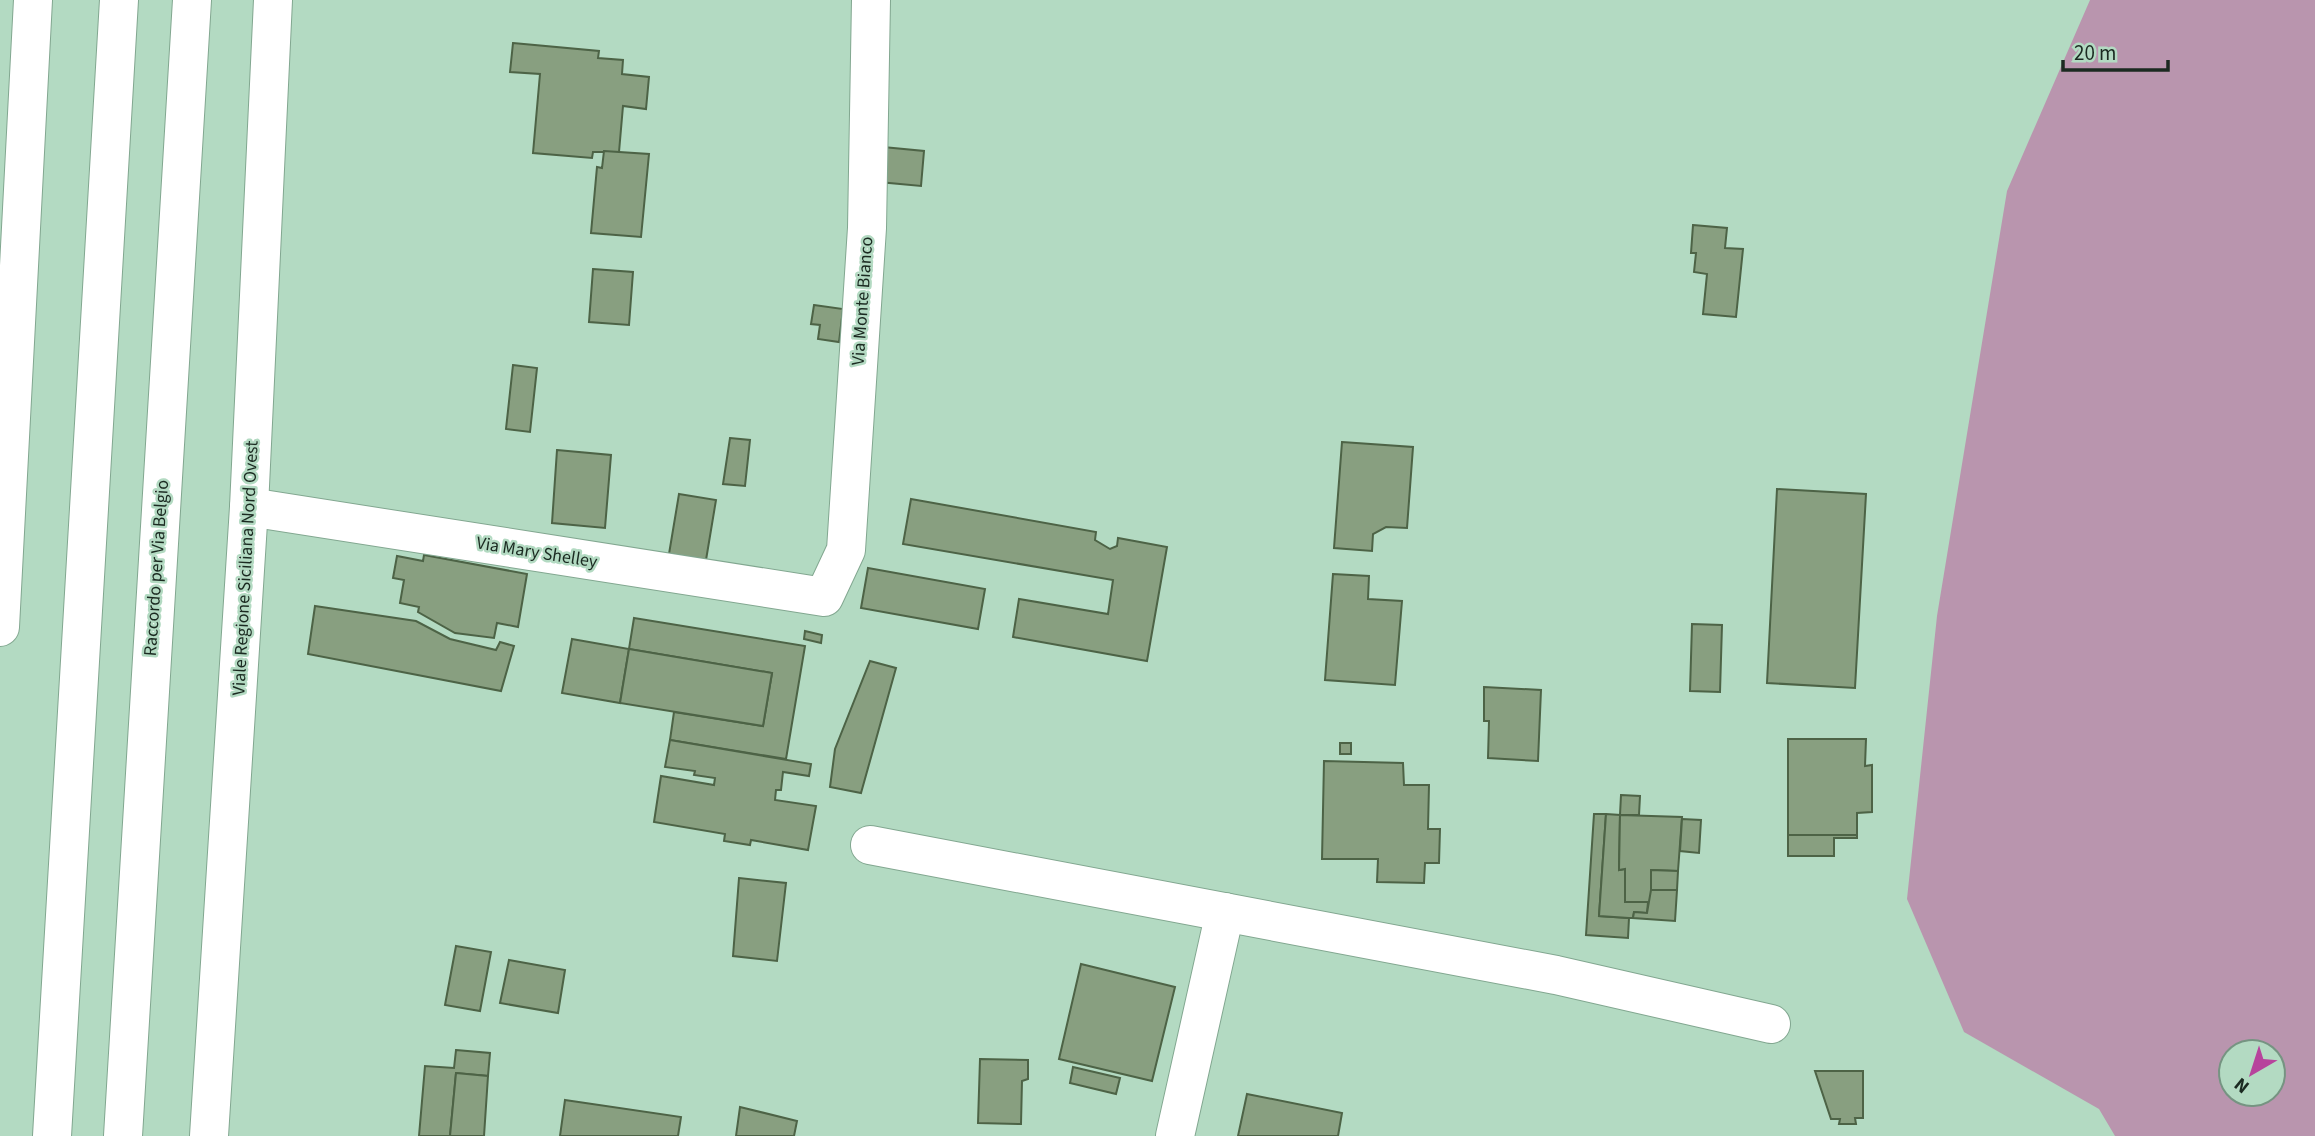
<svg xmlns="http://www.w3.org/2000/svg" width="2315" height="1136" font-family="'Source Sans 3',sans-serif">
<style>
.green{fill:#b995ae;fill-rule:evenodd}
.building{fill:#889f80;stroke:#4d6346;stroke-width:2}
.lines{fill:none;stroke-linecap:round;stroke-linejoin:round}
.street-casing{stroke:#82a790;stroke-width:40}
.secondary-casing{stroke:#82a790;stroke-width:40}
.highway-casing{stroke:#82a790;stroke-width:40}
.street{stroke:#fff;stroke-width:38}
.secondary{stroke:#fff;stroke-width:38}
.highway{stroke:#fff;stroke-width:38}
.labels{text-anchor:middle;stroke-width:5;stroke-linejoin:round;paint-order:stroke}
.street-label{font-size:18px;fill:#1b2a21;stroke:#b3dac2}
</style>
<rect width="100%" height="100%" fill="#b3dac2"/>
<path class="green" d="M2090,0H2315V1136H2115L2099,1109L1964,1032L1907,899L1937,616L2007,191ZM2231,1052H2273V1094H2231Z"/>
<g class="building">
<polygon points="513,43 599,51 598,58 623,60 622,74 649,77 646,109 623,106 619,152 593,152 592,158 533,153 540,74 510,72"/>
<polygon points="883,147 924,151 921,186 879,182"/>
<polygon points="604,151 649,154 641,237 591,233 597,167 602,168"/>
<polygon points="1693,225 1727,228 1725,248 1743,249 1736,317 1703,314 1707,274 1694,272 1696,253 1691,253"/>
<polygon points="593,269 633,272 629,325 589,322"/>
<polygon points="814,305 843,309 839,342 818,339 820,325 811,324"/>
<polygon points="513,365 537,368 530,432 506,429"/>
<polygon points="730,438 750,440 745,486 723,484"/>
<polygon points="1342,442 1413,447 1407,528 1386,527 1373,534 1372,551 1334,548"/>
<polygon points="557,450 611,455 605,528 552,523"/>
<polygon points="1777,489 1866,494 1855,688 1767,683"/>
<polygon points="679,494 716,500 706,560 669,554"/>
<polygon points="911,499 1096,532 1095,540 1110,549 1117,546 1118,538 1167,547 1147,661 1013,637 1019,599 1108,614 1113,580 903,544"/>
<polygon points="424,555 527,574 518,627 497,623 494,638 455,633 418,612 419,607 400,603 404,580 393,578 397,556 423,561"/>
<polygon points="868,568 985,589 978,629 861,608"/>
<polygon points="1333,574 1369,576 1368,599 1402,601 1395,685 1325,680"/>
<polygon points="315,606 416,621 450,639 496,650 500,642 514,646 501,691 308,654"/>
<polygon points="634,618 805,646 786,759 670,740 674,712 763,726 772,673 629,649"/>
<polygon points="1692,624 1722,625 1720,692 1690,691"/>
<polygon points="805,631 822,635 821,643 804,639"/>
<polygon points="572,639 629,649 620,703 562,693"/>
<polygon points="629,649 772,673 763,726 620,703"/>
<polygon points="870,661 896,668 861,793 830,787 835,749"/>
<polygon points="1484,687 1541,690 1538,761 1488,758 1489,721 1484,721"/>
<polygon points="1788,739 1866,739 1865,766 1872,765 1872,812 1857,813 1857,835 1788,835"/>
<polygon points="670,740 811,764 809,776 783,772 781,790 776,790 775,800 816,806 808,850 751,840 750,845 724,841 725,834 654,822 661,776 714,785 715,778 694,775 695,771 665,767"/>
<rect x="1340" y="743" width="11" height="11"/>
<polygon points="1324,761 1403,763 1404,785 1429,785 1428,829 1440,829 1439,863 1425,863 1424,883 1377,882 1378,859 1322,859"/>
<polygon points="1621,795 1640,796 1639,815 1620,815"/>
<polygon points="1594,814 1606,814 1599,916 1629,918 1628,938 1586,935"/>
<polygon points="1606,814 1620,815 1619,870 1625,869 1625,902 1648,902 1647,913 1634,912 1633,918 1629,918 1599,916"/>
<polygon points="1620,815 1682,817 1678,871 1651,870 1651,902 1625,902 1625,869 1619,870"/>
<polygon points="1682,819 1701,820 1699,853 1680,851"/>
<polygon points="1788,835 1857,835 1857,838 1834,838 1834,856 1788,856"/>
<polygon points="1651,870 1678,871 1677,890 1651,890"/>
<polygon points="739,878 786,883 777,961 733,956"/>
<polygon points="1651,890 1677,890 1675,921 1633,918 1634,912 1647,913"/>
<polygon points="456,946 491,952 480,1011 445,1005"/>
<polygon points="509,960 565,970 558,1013 500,1003"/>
<polygon points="1081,964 1175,987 1152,1081 1059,1059"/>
<polygon points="456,1050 490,1053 488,1076 456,1073 450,1136 419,1136 425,1066 454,1068"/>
<polygon points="980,1059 1028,1060 1028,1079 1022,1081 1021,1124 978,1123"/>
<polygon points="1073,1067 1120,1078 1116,1094 1070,1083"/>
<polygon points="1815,1071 1863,1071 1863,1118 1855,1118 1856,1124 1839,1124 1840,1119 1831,1119"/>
<polygon points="456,1073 488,1076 484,1136 450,1136"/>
<polygon points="1247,1094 1342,1113 1338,1136 1238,1136"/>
<polygon points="565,1100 681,1117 678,1136 560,1136"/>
<polygon points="740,1107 797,1121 794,1136 736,1136"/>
</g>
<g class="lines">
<defs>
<g id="street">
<polyline points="249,507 824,597 846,550 867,228 871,0"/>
<polyline points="870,845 1556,975 1771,1024"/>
<polyline points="1175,1136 1225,912"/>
</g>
<g id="secondary">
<polyline points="0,627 33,0"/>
<polyline points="209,1136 249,507 273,0"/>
</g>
<g id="highway">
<polyline points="52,1136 119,0"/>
<polyline points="123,1136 192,0"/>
</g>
</defs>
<use href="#street" class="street-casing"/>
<use href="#secondary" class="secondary-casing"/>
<use href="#highway" class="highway-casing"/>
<use href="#street" class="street"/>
<use href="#secondary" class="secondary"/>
<use href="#highway" class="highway"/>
</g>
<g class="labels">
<g class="street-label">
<text transform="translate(862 301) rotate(-86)" y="6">Via Monte Bianco</text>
<text transform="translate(537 552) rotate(9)" y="6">Via Mary Shelley</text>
<text transform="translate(156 568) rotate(-86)" y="6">Raccordo per Via Belgio</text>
<text transform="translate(245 568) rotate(-87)" y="6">Viale Regione Siciliana Nord Ovest</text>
</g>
</g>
<g transform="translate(2252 1073) rotate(219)"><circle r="33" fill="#b3dac2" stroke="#769482" stroke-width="2"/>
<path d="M0-5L12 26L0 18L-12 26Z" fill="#b7439c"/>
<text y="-10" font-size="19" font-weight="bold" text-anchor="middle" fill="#1b2a21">N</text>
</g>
<path d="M2063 60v10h105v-10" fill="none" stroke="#1b2a21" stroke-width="3.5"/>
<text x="2074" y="60" font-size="21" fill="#1b2a21" stroke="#b3dac2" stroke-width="5" paint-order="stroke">20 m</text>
</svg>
